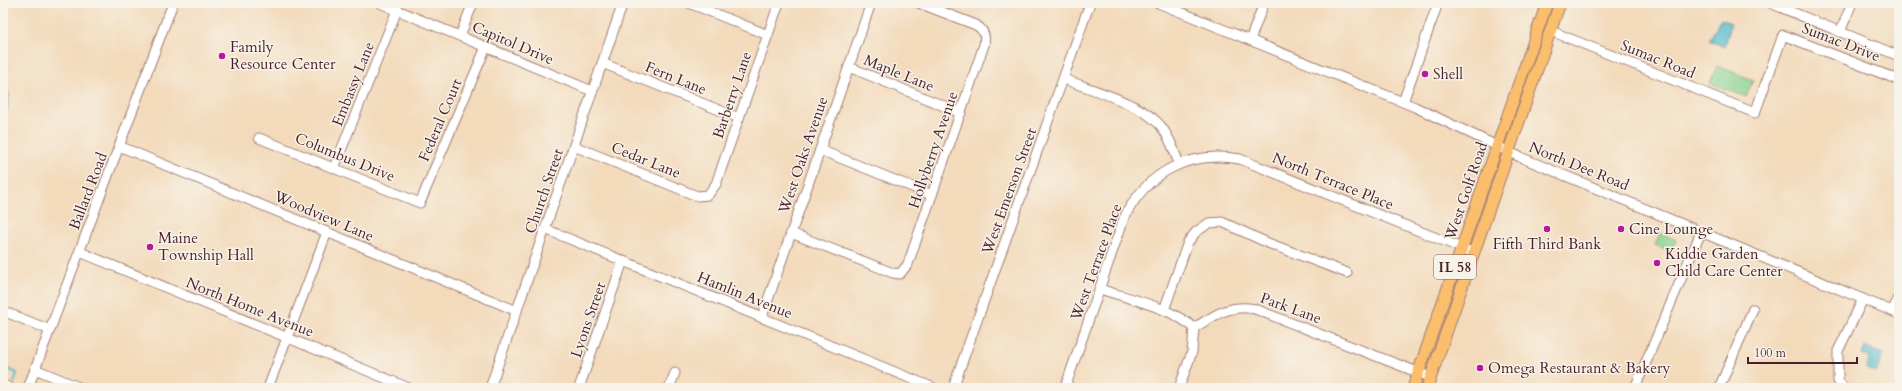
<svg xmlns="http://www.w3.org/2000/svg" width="1902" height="391" font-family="Cardo,serif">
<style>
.green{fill:#88d390;stroke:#69795e}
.water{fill:#4fbacb;stroke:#4c6c7b}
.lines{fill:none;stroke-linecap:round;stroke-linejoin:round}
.stream{stroke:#4fbacb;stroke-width:2}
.minor-casing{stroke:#9e7c73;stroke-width:11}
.major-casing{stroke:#9e7c73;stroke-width:13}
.minor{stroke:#fff;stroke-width:9}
.major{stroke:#fabe6d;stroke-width:11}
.poi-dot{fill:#b5179e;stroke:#f7f3e8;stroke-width:1.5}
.labels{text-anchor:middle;stroke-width:3;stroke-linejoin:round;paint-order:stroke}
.shield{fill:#f7f3e8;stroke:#7e5f64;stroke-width:1}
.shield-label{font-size:14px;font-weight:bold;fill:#4a1f2b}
.street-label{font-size:15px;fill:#4a1f2b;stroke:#f7f3e8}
.poi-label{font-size:15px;fill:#4a1f2b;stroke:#f7f3e8;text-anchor:start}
</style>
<rect width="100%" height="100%" fill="#f7f3e8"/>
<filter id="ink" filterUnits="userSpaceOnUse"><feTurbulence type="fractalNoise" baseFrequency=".025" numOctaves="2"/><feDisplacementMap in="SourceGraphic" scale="8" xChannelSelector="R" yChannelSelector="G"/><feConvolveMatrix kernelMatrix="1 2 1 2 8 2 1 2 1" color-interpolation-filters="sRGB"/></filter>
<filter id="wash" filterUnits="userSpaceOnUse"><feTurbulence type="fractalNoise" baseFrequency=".012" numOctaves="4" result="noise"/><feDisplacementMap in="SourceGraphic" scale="16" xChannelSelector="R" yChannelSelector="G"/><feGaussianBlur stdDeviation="0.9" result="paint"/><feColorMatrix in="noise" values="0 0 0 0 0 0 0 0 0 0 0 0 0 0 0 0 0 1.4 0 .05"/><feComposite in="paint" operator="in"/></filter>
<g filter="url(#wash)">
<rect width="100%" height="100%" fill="#f3dabb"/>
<g class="green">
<polygon points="1717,66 1753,80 1746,97 1710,83"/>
<polygon points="1660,233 1676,240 1671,251 1655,245"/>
</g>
<g class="water">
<polygon points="1721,19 1731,23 1725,47 1709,40"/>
<polygon points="3,78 9,95 5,123 3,127"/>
<polygon points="1865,347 1883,354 1876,373 1866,369 1870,358 1862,354"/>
</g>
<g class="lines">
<polyline class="stream" points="3,367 17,373 14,383"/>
</g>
</g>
<g filter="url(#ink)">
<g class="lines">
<defs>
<g id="minor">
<polyline points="380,3 592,91"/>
<polyline points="689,3 768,35"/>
<polyline points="1158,3 1415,107 1520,157 1899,314"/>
<polyline points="1770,3 1899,56"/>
<polyline points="1551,31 1755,113 1783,35 1899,80"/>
<polyline points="1840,32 1852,3"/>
<polyline points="460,36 473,3"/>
<polyline points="1250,40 1264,3"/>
<polyline points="602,63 739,118"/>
<polyline points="849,67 961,113"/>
<path d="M1064,79C1091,90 1141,103 1160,125C1169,136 1174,150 1179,164"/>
<polyline points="1403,102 1438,3"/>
<polyline points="259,138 420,203 486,47"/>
<polyline points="119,146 517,311"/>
<polyline points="574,146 697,196 708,195 716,184 779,3"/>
<polyline points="820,150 932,195"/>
<polyline points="334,168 397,10"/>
<polyline points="545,229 934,388"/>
<path d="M791,233L893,273L900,274L908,264L984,45C986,36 984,30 976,25L919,3"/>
<polyline points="80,252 409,388"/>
<path d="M1100,289C1130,299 1170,307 1194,328"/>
<polyline points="1164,310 1188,242 1196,232 1209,223 1222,222 1268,243 1347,273"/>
<polyline points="3,311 50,330"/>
<polyline points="1892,311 1899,298"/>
<polyline points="762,317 871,3"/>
<path d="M1194,328C1215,315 1229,304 1255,309L1430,377"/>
<polyline points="35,369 81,388"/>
<polyline points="3,385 10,388"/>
<polyline points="28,388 173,3"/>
<polyline points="268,388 327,232"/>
<polyline points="490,388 623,3"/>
<polyline points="579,388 623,261"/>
<polyline points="669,388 675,373"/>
<polyline points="953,388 1090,3"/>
<path d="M1065,388L1124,218C1147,172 1189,150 1240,159L1474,253"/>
<polyline points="1179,388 1192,352 1194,328"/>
<polyline points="1635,388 1701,232"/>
<polyline points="1719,388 1753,309"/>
<polyline points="1844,388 1838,381 1838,351 1863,299"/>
</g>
<g id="major">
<polyline points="1413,388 1547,3"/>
<polyline points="1427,388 1560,3"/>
</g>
</defs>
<use href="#minor" class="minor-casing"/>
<use href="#major" class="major-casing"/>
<use href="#minor" class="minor"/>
<use href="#major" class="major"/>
</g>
</g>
<g class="poi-dot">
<circle cx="222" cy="56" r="4"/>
<circle cx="1425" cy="74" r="4"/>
<circle cx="1547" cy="229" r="4"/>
<circle cx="1621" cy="229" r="4"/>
<circle cx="150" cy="247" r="4"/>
<circle cx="1657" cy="263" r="4"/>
<circle cx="1480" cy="368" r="4"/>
</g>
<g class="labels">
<rect class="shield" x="1434" y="255" width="42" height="24" rx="3"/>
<g class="shield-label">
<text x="1455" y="272">IL 58</text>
</g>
<g class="street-label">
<text transform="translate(1841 42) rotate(21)" y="5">Sumac Drive</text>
<text transform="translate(513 43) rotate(23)" y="5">Capitol Drive</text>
<text transform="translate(1658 59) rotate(22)" y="5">Sumac Road</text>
<text transform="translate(899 73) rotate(22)" y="5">Maple Lane</text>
<text transform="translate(676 78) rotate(22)" y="5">Fern Lane</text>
<text transform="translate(353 84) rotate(-68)" y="5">Embassy Lane</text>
<text transform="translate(732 95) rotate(-71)" y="5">Barberry Lane</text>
<text transform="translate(440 120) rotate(-67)" y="5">Federal Court</text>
<text transform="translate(933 150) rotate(-71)" y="5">Hollyberry Avenue</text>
<text transform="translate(803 155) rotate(-71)" y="5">West Oaks Avenue</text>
<text transform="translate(345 157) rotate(22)" y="5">Columbus Drive</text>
<text transform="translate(646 160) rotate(22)" y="5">Cedar Lane</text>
<text transform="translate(1579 166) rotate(22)" y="5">North Dee Road</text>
<text transform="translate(1333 181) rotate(22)" y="5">North Terrace Place</text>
<text transform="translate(88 191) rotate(-69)" y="5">Ballard Road</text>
<text transform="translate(544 191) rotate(-71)" y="5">Church Street</text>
<text transform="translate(1009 191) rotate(-70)" y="5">West Emerson Street</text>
<text transform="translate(1466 191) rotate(-71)" y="5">West Golf Road</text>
<text transform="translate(324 216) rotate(23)" y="5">Woodview Lane</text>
<text transform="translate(1096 262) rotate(-70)" y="5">West Terrace Place</text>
<text transform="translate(745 295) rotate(22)" y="5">Hamlin Avenue</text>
<text transform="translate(250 307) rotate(22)" y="5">North Home Avenue</text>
<text transform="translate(1291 308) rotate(20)" y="5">Park Lane</text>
<text transform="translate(588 320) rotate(-71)" y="5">Lyons Street</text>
</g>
<g class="poi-label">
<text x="230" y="52">Family<tspan x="230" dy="17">Resource Center</tspan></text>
<text x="1433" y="79">Shell</text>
<text x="1629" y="234">Cine Lounge</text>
<text x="158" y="243">Maine<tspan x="158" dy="17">Township Hall</tspan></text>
<text x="1547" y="249" text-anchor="middle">Fifth Third Bank</text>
<text x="1665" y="259">Kiddie Garden<tspan x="1665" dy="17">Child Care Center</tspan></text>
<text x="1488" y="373">Omega Restaurant &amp; Bakery</text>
</g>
</g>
<rect width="1902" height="391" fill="none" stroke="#f7f3e8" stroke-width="16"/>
<path d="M1748 357v6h109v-6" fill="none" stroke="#4a1f2b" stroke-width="2"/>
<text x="1754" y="357" font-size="12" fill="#4a1f2b" stroke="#f7f3e8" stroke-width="3" paint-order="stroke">100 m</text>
</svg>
